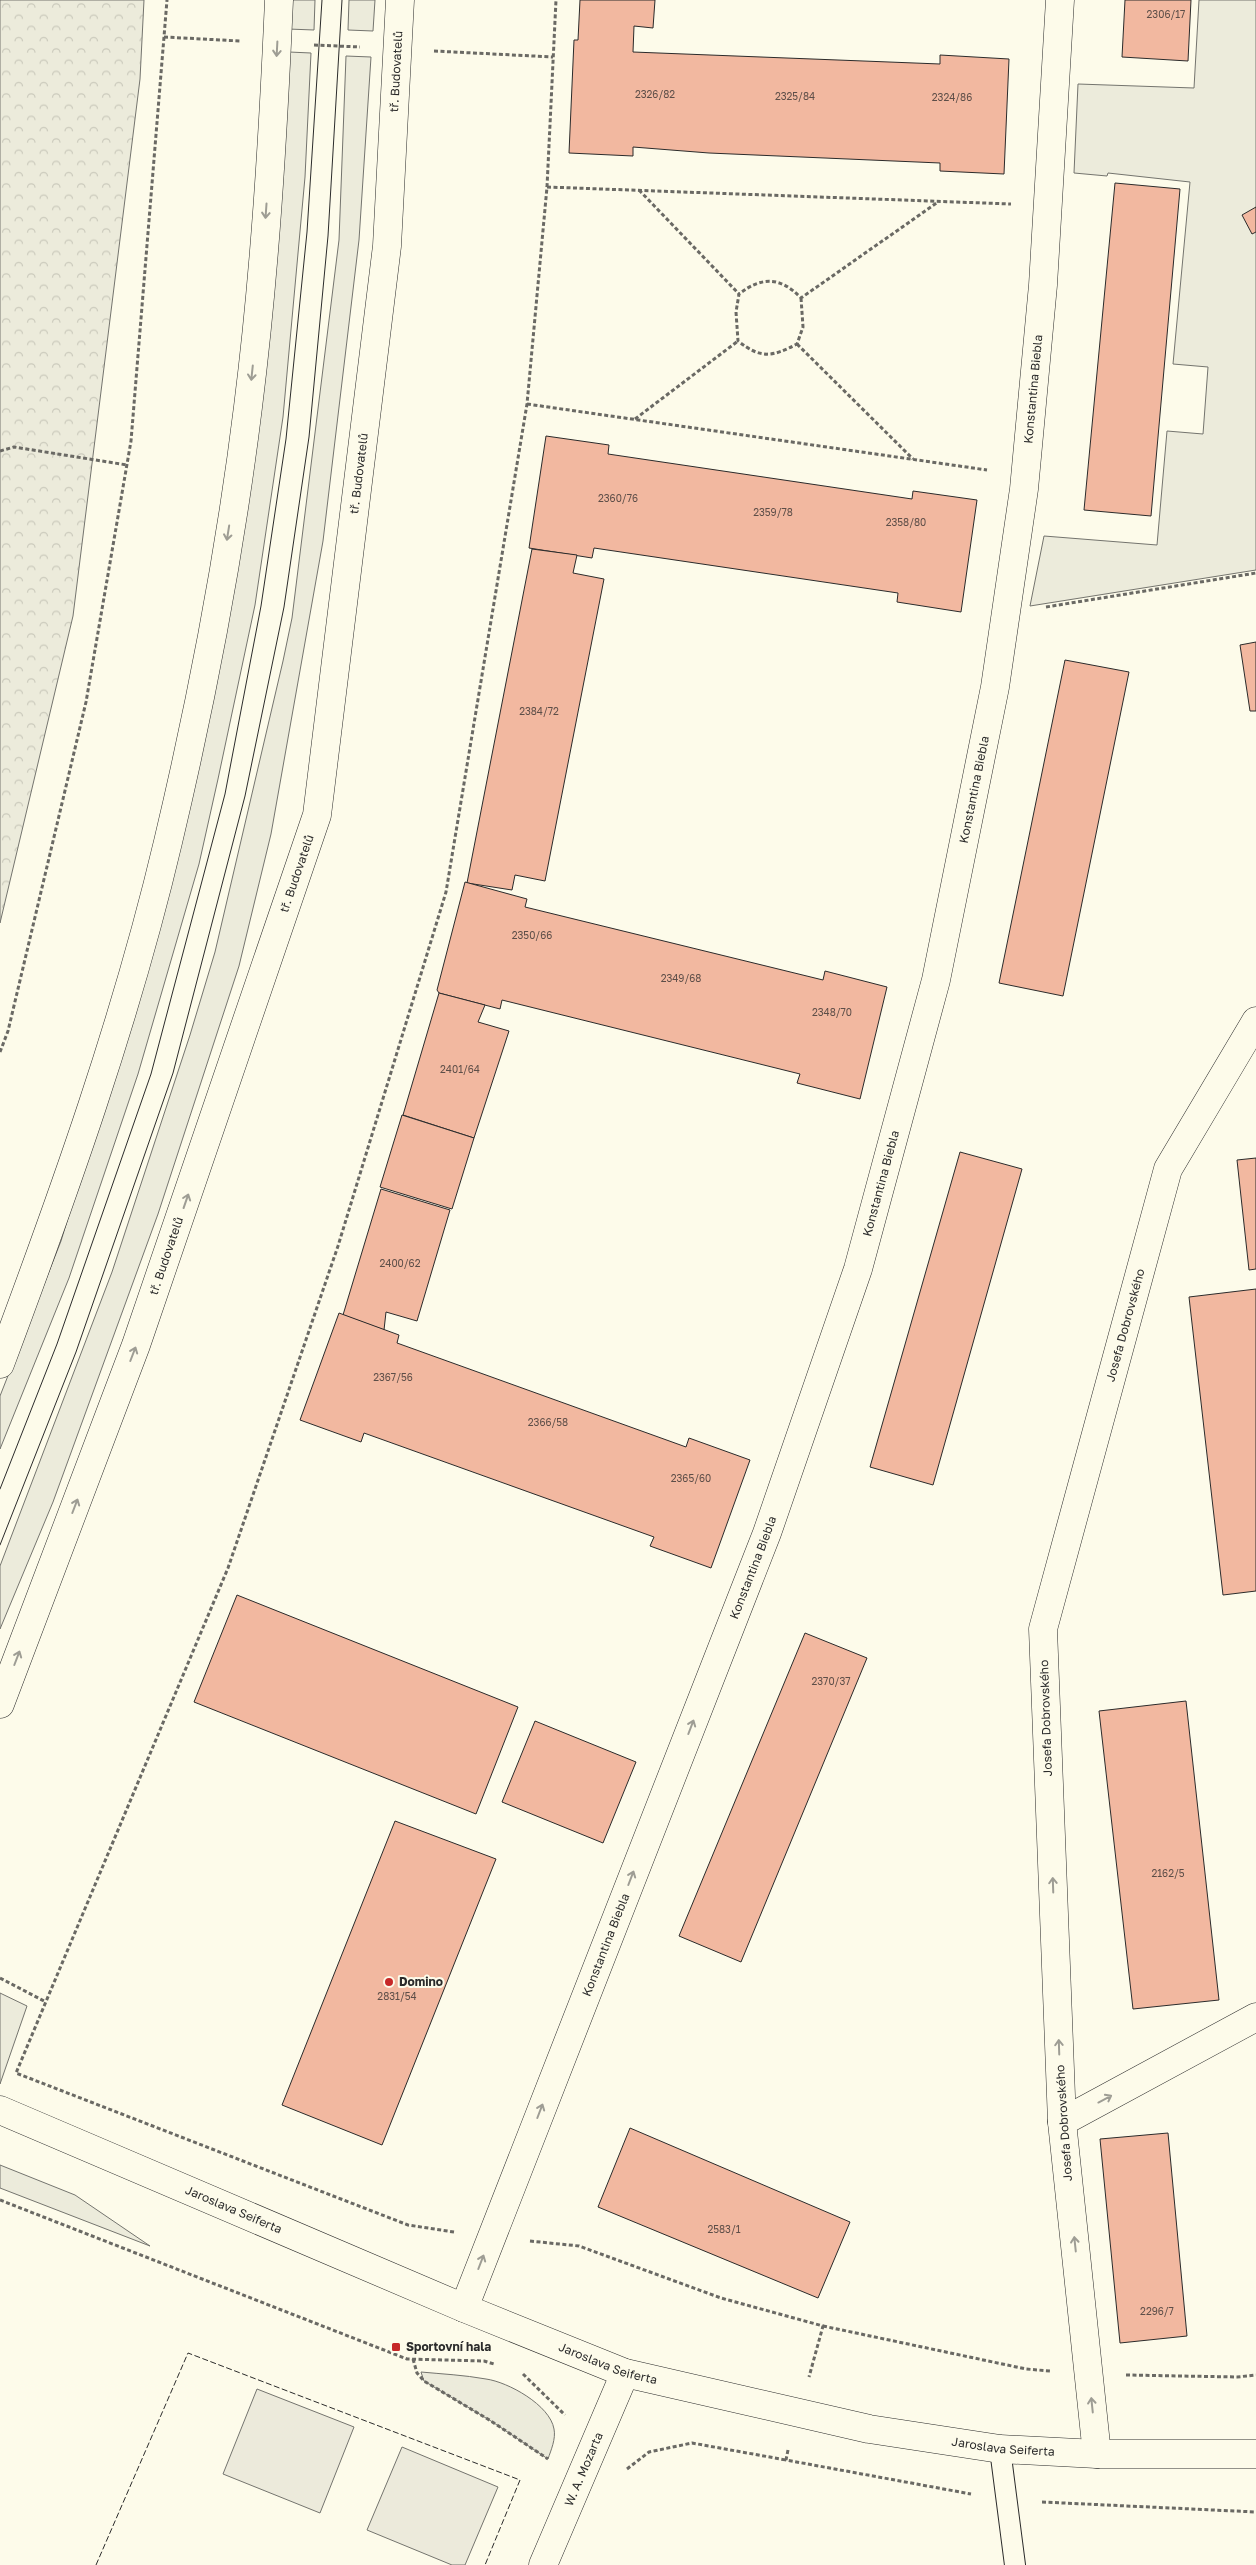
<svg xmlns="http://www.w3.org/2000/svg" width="1256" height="2565" font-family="'Golos Text',sans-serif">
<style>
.grass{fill:#ecebdb;stroke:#74746e}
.park{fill:url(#park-crowns);stroke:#74746e}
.parking{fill:#eceadb;stroke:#74746e}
.building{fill:#f2b8a0;stroke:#2b2b2b}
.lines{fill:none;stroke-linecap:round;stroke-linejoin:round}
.service-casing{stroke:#2b2b2b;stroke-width:22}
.minor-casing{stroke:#2b2b2b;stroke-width:29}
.tertiary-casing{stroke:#2b2b2b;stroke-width:29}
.path{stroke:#6a6964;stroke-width:3;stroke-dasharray:4 2.5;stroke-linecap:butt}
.service{stroke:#fdfbea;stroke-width:20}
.minor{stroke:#fdfbea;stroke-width:28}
.tertiary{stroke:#fdfbea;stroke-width:28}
.tram{stroke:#2b2b2b;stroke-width:1}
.fence{stroke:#2b2b2b;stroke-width:1;stroke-dasharray:6 2.5;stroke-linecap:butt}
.oneway{stroke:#9e9d94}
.poi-dot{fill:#c62828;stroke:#fdfbea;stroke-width:2}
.labels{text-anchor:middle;stroke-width:4;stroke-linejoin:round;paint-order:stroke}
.number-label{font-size:10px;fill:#5d4e48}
.street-label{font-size:12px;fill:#2b2b2b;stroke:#fdfbea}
.poi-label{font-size:12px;font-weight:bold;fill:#2b2b2b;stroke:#fdfbea;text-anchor:start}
</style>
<defs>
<pattern id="park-crowns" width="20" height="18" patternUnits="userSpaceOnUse" patternTransform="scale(1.25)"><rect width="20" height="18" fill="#ecebdb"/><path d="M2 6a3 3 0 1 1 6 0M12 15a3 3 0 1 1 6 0" fill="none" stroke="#cbcabc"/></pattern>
</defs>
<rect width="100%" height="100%" fill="#fdfbea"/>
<g class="grass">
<polygon points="290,0 315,0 314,30 288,29"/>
<polygon points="349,0 375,0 373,31 348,30"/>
<polygon points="1199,0 1256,0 1256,570 1030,606 1044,536 1157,545 1167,431 1203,434 1208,367 1173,364 1190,182 1108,173 1107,176 1074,173 1078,84 1194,88"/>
<polygon points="289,52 311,53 305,177 283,417 255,605 218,779 199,864 138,1074 69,1278 0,1449 0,1396 61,1241 167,892"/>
<polygon points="346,56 371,57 359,240 323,541 271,834 239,966 158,1214 53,1502 0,1629 0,1566 112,1272 190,1035 215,952 283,661 292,618 339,240"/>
<polygon points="0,1993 27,2006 0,2084"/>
<polygon points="0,2165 75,2195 150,2246 0,2188"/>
<path d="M421,2372C442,2374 464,2375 486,2379C508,2382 550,2405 554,2429C556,2439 551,2450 548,2459L491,2421L424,2381Z"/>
</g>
<polygon class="park" points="0,0 144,0 140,79 73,616 0,923"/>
<g class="parking">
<polygon points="257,2389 354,2427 320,2513 223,2474"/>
<polygon points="402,2447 498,2487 465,2565 452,2565 367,2530"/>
</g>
<g class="building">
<polygon points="580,0 655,0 653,28 634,26 633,52 940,64 940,55 1009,59 1004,174 940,171 940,163 709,153 633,147 633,156 569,153 574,40 578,40"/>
<polygon points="1125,0 1191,0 1188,61 1122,57"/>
<polygon points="1115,183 1180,189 1151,516 1084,510"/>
<polygon points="1256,207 1256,232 1252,234 1242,215"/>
<polygon points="546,436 609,445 608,454 912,499 913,491 977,500 961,612 897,602 898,593 594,548 592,558 529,548"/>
<polygon points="532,549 577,555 573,573 604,579 545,881 515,875 512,890 467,883"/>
<polygon points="1256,642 1256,711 1250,711 1240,645"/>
<polygon points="1065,660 1129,672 1063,996 999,983"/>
<polygon points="465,882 527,899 525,907 823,980 825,971 887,987 860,1099 797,1083 800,1074 502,1000 500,1009 439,993 437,990"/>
<polygon points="439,993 485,1005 478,1022 509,1031 474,1138 403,1115"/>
<polygon points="402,1115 474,1138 452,1209 380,1187"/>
<polygon points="960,1152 1022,1169 933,1485 870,1467"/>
<polygon points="1256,1158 1256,1269 1249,1270 1237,1160"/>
<polygon points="381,1189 450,1210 417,1321 386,1312 384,1330 343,1315"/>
<polygon points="1256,1289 1256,1591 1223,1595 1189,1297"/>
<polygon points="339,1313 399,1335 397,1343 686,1447 689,1438 750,1460 711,1568 650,1546 654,1537 364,1433 361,1442 300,1420"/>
<polygon points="237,1595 518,1707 476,1814 194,1702"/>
<polygon points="805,1633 867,1658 741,1962 679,1936"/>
<polygon points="1186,1701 1219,2000 1133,2009 1099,1711"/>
<polygon points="535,1721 636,1762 603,1843 502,1802"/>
<polygon points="395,1821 496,1859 382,2145 282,2105"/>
<polygon points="630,2128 850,2222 818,2298 598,2207"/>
<polygon points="1168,2133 1187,2336 1120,2343 1100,2139"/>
</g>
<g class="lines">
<defs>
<polyline id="service" points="1000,2449 1015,2565"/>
<g id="minor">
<path id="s1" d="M0,2110L464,2308L625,2373L869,2429L1000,2449L1097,2454H1256"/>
<polyline points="1062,2122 1256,2017"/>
<path id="s2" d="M464,2308L767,1533L858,1269L936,980L995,687L1024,489L1043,285L1060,0"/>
<path id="s3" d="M1097,2454L1062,2122L1043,1629L1168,1169L1256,1021"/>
<path id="s4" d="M543,2565L625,2373"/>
</g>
<g id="tertiary">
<path d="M0,1364C64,1193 126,1020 168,842C202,699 230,553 248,407C265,272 273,136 279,0"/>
<path id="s5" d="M0,1704L136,1345L317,815L387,246L400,0"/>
</g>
</defs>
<use href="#service" class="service-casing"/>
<use href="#minor" class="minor-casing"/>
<use href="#tertiary" class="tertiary-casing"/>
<g class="path">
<polyline points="164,37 240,41"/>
<polyline points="314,45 360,47"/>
<polyline points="434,51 553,57"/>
<polyline points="547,187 1011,204"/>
<polyline points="639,190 739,294"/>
<path d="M801,298L803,327L797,344C772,357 761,359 738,341L736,312L739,294C762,276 781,277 801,298L938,202"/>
<polyline points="797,344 913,459"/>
<polyline points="527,404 987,470"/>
<polyline points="635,419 738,341"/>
<polyline points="0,451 14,447 127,465"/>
<polyline points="1046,607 1256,573"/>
<polyline points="0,1052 8,1031 86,702 131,441 167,0"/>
<polyline points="0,1978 44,2001"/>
<polyline points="0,2200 407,2359 484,2361 494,2364"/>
<polyline points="454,2232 408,2225 16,2073 228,1568 338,1246 446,892 527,404 547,187 556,0"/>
<polyline points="530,2241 579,2246 721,2298 823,2326 809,2377"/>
<polyline points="823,2326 1026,2369 1050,2371"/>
<polyline points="413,2359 417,2373 424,2381 491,2421 548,2459"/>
<polyline points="523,2374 565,2415"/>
<polyline points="1126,2375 1237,2377 1256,2375"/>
<polyline points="788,2450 786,2460 971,2494"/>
<polyline points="627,2469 649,2452 692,2443 786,2460"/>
<polyline points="1042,2502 1256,2512"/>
</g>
<use href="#service" class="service"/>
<use href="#minor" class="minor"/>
<use href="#tertiary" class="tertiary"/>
<g class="tram">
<polyline points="0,1489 57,1344 151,1074 225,794 261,606 286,439 307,232 322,0"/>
<polyline points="0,1545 76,1352 173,1073 245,796 284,607 309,437 328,236 342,0"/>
</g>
<polyline class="fence" points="96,2565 188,2353 520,2480 485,2565"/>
</g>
<defs><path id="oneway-shaft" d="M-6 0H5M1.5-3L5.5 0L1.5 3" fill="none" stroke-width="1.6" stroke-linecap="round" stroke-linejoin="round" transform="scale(1.25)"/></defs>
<g class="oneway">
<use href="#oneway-shaft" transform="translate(277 49) rotate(93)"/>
<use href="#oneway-shaft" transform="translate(266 211) rotate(94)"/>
<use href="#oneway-shaft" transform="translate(252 373) rotate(96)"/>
<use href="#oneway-shaft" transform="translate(228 533) rotate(99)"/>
<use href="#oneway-shaft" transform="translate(186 1201) rotate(-71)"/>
<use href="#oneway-shaft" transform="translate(133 1354) rotate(-69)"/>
<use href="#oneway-shaft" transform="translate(75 1506) rotate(-69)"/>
<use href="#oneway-shaft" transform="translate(17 1658) rotate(-69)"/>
<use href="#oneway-shaft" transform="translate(691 1727) rotate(-69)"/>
<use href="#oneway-shaft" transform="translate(631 1878) rotate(-69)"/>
<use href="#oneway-shaft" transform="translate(1053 1885) rotate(-92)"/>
<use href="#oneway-shaft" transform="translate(1059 2047) rotate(-92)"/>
<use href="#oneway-shaft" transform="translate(1105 2099) rotate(-28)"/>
<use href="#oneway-shaft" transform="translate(540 2111) rotate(-69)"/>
<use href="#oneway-shaft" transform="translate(1075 2244) rotate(-96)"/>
<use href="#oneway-shaft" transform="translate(481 2262) rotate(-69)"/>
<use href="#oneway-shaft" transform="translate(1092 2405) rotate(-96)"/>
</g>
<g class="poi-dot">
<circle cx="389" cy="1982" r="5"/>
<rect x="391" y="2342" width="10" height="10" rx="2.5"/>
</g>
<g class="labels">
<g class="number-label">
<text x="1166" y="18">2306/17</text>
<text x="655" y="98">2326/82</text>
<text x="795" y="100">2325/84</text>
<text x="952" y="101">2324/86</text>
<text x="618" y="502">2360/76</text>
<text x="773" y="516">2359/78</text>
<text x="906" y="526">2358/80</text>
<text x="539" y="715">2384/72</text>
<text x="532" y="939">2350/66</text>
<text x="681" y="982">2349/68</text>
<text x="832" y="1016">2348/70</text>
<text x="460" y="1073">2401/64</text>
<text x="400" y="1267">2400/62</text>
<text x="393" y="1381">2367/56</text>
<text x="548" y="1426">2366/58</text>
<text x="691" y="1482">2365/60</text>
<text x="831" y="1685">2370/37</text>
<text x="1168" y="1877">2162/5</text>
<text x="397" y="2000">2831/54</text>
<text x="724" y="2233">2583/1</text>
<text x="1157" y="2315">2296/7</text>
</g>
<g class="street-label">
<text dy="4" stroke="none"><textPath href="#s5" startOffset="1692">tř. Budovatelů</textPath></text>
<text dy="4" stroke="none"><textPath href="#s2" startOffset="2010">Konstantina Biebla</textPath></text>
<text dy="4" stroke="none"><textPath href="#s5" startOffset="1288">tř. Budovatelů</textPath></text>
<text dy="4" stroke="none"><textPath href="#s2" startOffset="1605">Konstantina Biebla</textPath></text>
<text dy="4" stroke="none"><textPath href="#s5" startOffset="882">tř. Budovatelů</textPath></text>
<text dy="4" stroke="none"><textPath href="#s2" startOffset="1200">Konstantina Biebla</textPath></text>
<text dy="4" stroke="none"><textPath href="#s5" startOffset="478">tř. Budovatelů</textPath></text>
<text dy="4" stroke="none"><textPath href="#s3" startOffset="1142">Josefa Dobrovského</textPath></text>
<text dy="4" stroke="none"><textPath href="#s2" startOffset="795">Konstantina Biebla</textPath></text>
<text transform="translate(1046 1718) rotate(-92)" y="4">Josefa Dobrovského</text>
<text dy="4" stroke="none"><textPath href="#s2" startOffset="390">Konstantina Biebla</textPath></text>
<text transform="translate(1064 2123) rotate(-94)" y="4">Josefa Dobrovského</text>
<text dy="4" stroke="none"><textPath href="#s1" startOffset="254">Jaroslava Seiferta</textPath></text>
<text dy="4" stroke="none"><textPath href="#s1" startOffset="659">Jaroslava Seiferta</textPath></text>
<text dy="4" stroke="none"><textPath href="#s1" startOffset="1064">Jaroslava Seiferta</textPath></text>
<text dy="4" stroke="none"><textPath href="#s4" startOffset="104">W. A. Mozarta</textPath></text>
</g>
<g class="poi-label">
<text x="399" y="1986">Domino</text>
<text x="406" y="2351">Sportovní hala</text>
</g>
</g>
</svg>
